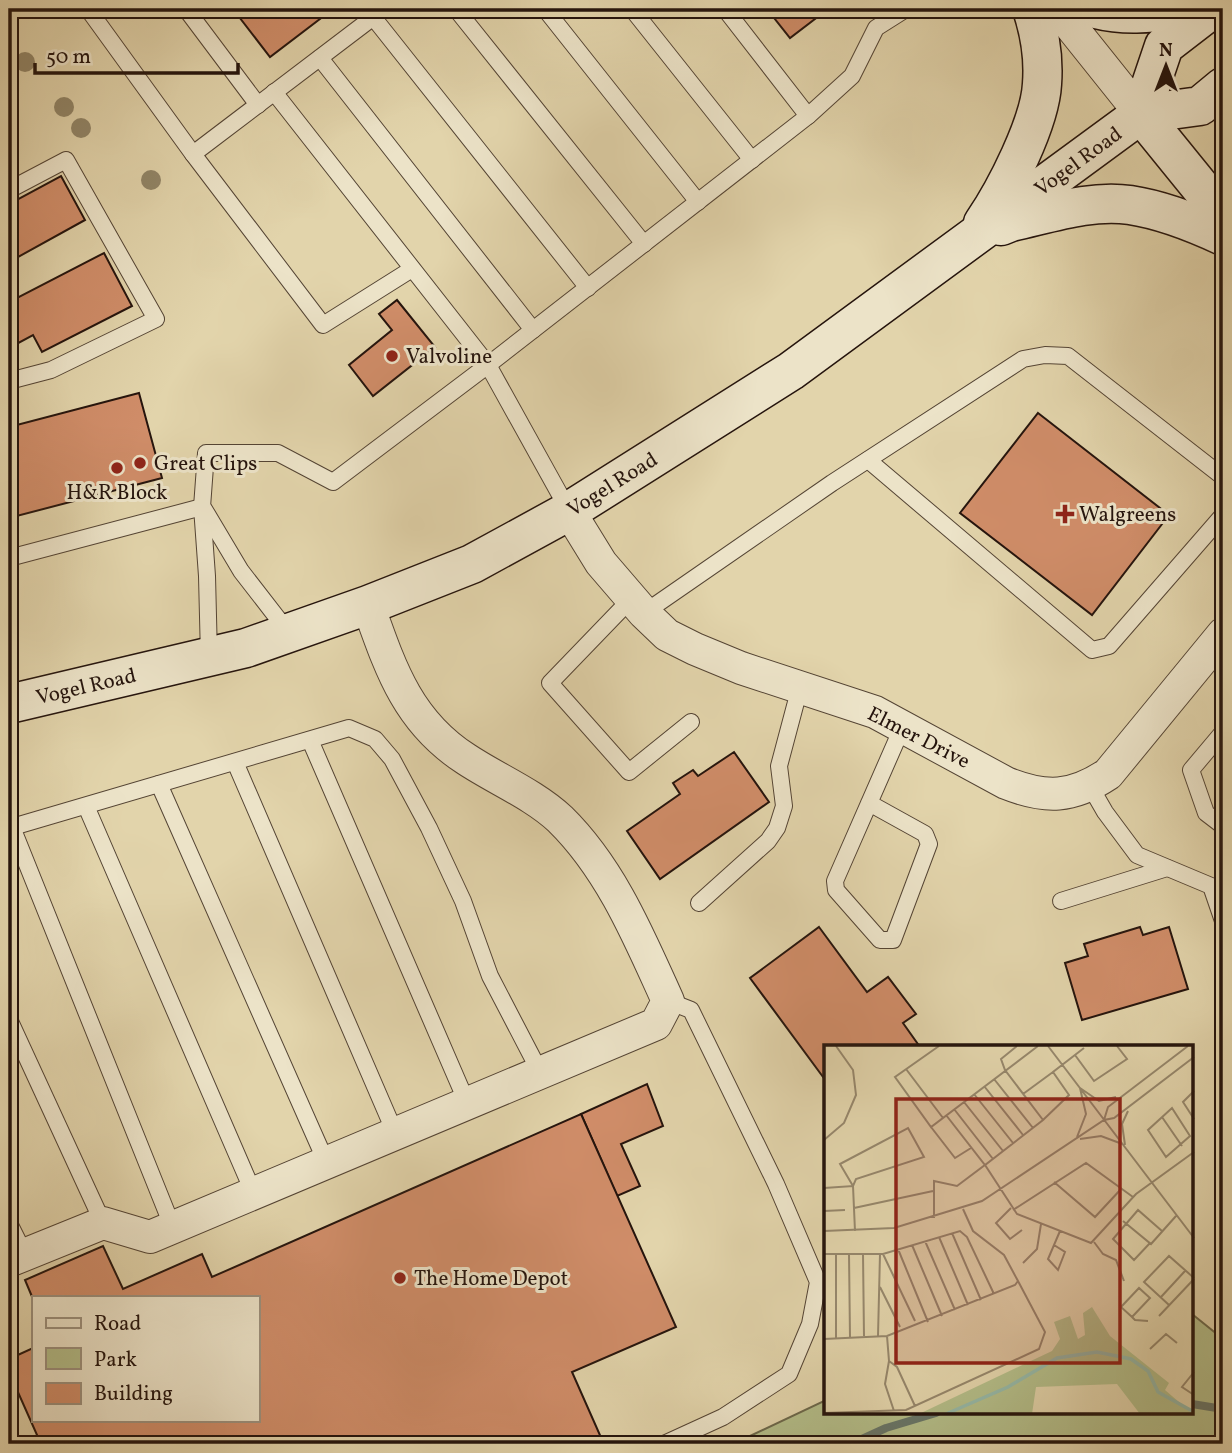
<svg xmlns="http://www.w3.org/2000/svg" width="1232" height="1453" font-family="Vollkorn,serif">
<style>
.green{fill:#b3bd89;stroke:#6c684b;stroke-width:2}
.lines{fill:none;stroke-linecap:round;stroke-linejoin:round}
.stream{stroke:#687669;stroke-width:8}
.building{fill:#d08d69;stroke:#25140d;stroke-width:2}
.lane-casing{stroke:#544434;stroke-width:18}
.street-casing{stroke:#544434;stroke-width:34}
.secondary-casing{stroke:#25140d;stroke-width:41}
.lane{stroke:#ece3c8;stroke-width:16}
.street{stroke:#ece3c8;stroke-width:32}
.secondary{stroke:#ece3c8;stroke-width:38}
.tree{fill:#928668}
.poi-dot{fill:#8f2418;stroke:#ece3c8;stroke-width:2.5}
.labels{text-anchor:middle;stroke-width:6;stroke-linejoin:round;paint-order:stroke}
.street-label{font-size:21px;fill:#25140d;stroke:#ece3c8}
.poi-label{font-size:21px;fill:#25140d;stroke:#ece3c8;text-anchor:start}
.inset-river{fill:none;stroke:#95b8a7;stroke-width:3.5}
.inset-road{fill:none;stroke:#96876c;stroke-width:2}
.view{fill:#8f2418;fill-opacity:0.15;stroke:#8f2418;stroke-width:3.5}
.inset-edge{fill:none;stroke:#25140d;stroke-width:3.5}
</style>
<rect width="100%" height="100%" fill="#e2d4ab"/>
<filter id="stains"><feTurbulence type="fractalNoise" baseFrequency=".00286" numOctaves="4"/><feColorMatrix values="0 0 0 0 .2 0 0 0 0 .09 0 0 0 0 .02 0 0 0 .5 -.17"/></filter>
<radialGradient id="worn" r=".72"><stop offset=".6" stop-color="#630" stop-opacity="0"/><stop offset="1" stop-color="#630" stop-opacity=".3"/></radialGradient>
<polygon class="green" points="1192,1314 1223,1339 1223,1444 733,1444 826,1400 826,1413 1192,1413"/>
<g class="lines">
<g class="stream">
<polyline points="1192,1404 1223,1409"/>
<polyline points="851,1444 886,1428 936,1413"/>
</g>
</g>
<g class="building">
<polygon points="233,9 333,9 270,57"/>
<polygon points="767,9 828,9 790,38"/>
<polygon points="61,176 85,220 9,262 9,204"/>
<polygon points="104,253 132,306 42,352 33,335 9,348 9,302"/>
<polygon points="397,300 435,347 373,396 349,365 392,330 379,314"/>
<polygon points="139,393 162,478 9,518 9,427"/>
<polygon points="1038,413 1169,515 1092,615 960,513"/>
<polygon points="734,752 769,802 660,879 627,831 680,794 673,783 693,770 698,776"/>
<polygon points="819,927 867,992 888,977 916,1014 903,1023 920,1047 826,1047 826,1081 750,978"/>
<polygon points="1140,927 1143,935 1169,927 1188,989 1082,1020 1065,963 1088,956 1084,944"/>
<polygon points="647,1084 663,1126 621,1144 640,1186 617,1196 581,1114"/>
<polygon points="581,1114 676,1327 572,1372 603,1442 598,1444 41,1444 9,1372 9,1359 33,1348 33,1420 257,1420 257,1297 33,1297 33,1299 25,1280 103,1246 123,1289 202,1254 212,1277"/>
</g>
<g class="lines">
<defs>
<g id="lane">
<polyline points="88,9 193,154 384,9"/>
<polyline points="186,9 258,105"/>
<polyline points="456,9 644,244"/>
<polyline points="545,9 698,202"/>
<polyline points="632,9 752,160"/>
<polyline points="373,17 588,288"/>
<polyline points="320,58 533,330"/>
<polyline points="274,92 488,365 808,116 725,9"/>
<polyline points="808,116 852,76 876,28 906,9"/>
<polyline points="193,154 323,325 412,269"/>
<polyline points="9,190 66,160 156,319 51,370 9,381"/>
<polyline points="868,460 1092,650 1109,646 1223,515"/>
<polyline points="204,509 241,571 289,633"/>
<polyline points="9,558 202,507"/>
<polyline points="631,599 550,683 629,772 691,722"/>
<polyline points="644,613 832,483 1023,359 1045,355 1068,356 1223,477"/>
<polyline points="209,657 207,576 202,507 206,453 278,453 333,482 488,365 569,511"/>
<polyline points="1223,732 1191,770 1206,813 1223,826"/>
<polyline points="310,740 468,1105"/>
<polyline points="235,762 396,1135"/>
<polyline points="159,784 327,1164"/>
<polyline points="1090,786 1105,812 1137,855 1211,886 1223,921"/>
<polyline points="869,803 925,834 929,844 893,940 880,940 836,890 835,881 902,728"/>
<polyline points="86,806 254,1194"/>
<polyline points="12,827 173,1228"/>
<polyline points="9,828 349,728 375,739 392,759 429,828 463,901 490,976 541,1074"/>
<polyline points="1061,901 1167,868"/>
<polyline points="699,903 768,841 777,828 784,806 779,766 800,687"/>
<polyline points="9,1019 103,1223"/>
<polyline points="9,1223 25,1255"/>
<polyline points="664,1444 723,1417 789,1374 810,1324 818,1282 776,1184 691,1010 668,1001"/>
</g>
<g id="street">
<polyline points="1057,9 1141,114"/>
<path d="M569,511L601,563L644,613L667,635L695,649L741,668L875,712L1006,783C1046,799 1072,798 1108,774L1223,634"/>
<path d="M9,1261L103,1223L150,1237L656,1024L668,1001C639,937 611,869 560,819C533,794 496,779 466,759C407,721 390,667 368,605"/>
</g>
<g id="secondary">
<path d="M1096,9C1124,16 1149,14 1177,9"/>
<polyline points="1141,114 1164,46 1212,9"/>
<polyline points="1141,114 1223,215"/>
<path d="M983,223C1005,191 1040,123 1042,84C1044,58 1040,33 1032,9"/>
<path d="M1001,226L1011,222C1048,214 1091,199 1130,205C1163,210 1193,222 1223,236"/>
<polyline points="9,704 246,648 368,605 472,564 569,511 791,371 1141,114 1200,106 1223,87"/>
</g>
</defs>
<use href="#lane" class="lane-casing"/>
<use href="#street" class="street-casing"/>
<use href="#secondary" class="secondary-casing"/>
<use href="#lane" class="lane"/>
<use href="#street" class="street"/>
<use href="#secondary" class="secondary"/>
</g>
<g class="tree">
<circle cx="25" cy="62" r="10"/>
<circle cx="64" cy="107" r="10"/>
<circle cx="81" cy="128" r="10"/>
<circle cx="151" cy="180" r="10"/>
</g>
<g class="poi-dot">
<circle cx="392" cy="356" r="7"/>
<circle cx="140" cy="463" r="7"/>
<circle cx="117" cy="468" r="7"/>
<path d="M1061.5 503.5h7v7h7v7h-7v7h-7v-7h-7v-7h7z"/>
<circle cx="400" cy="1278" r="7"/>
</g>
<g class="labels">
<g class="street-label">
<text transform="translate(1078 161) rotate(-36)" y="7">Vogel Road</text>
<text transform="translate(612 484) rotate(-32)" y="7">Vogel Road</text>
<text transform="translate(86 686) rotate(-13)" y="7">Vogel Road</text>
<text transform="translate(919 737) rotate(27)" y="7">Elmer Drive</text>
</g>
<g class="poi-label">
<text x="406" y="363">Valvoline</text>
<text x="154" y="470">Great Clips</text>
<text x="117" y="499" text-anchor="middle">H&amp;R Block</text>
<text x="1079" y="521">Walgreens</text>
<text x="414" y="1285">The Home Depot</text>
</g>
</g>
<g transform="translate(824 1045)">
<rect width="369" height="369" fill="#e2d4ab"/>
<path d="M268,262L286,291L345,338L341,345L369,369H316L293,339L212,342L208,369H95L228,306L236,294L230,277L246,271L254,294L261,290L259,268Z" fill="#b3bd89"/>
<path class="inset-river" d="M122,369L184,342L233,313L273,307L307,314L324,326L334,347L370,367"/>
<path class="inset-road" d="M115,1L71,32L107,82L214,1M224,1L370,193M251,10L270,36L303,14L293,1M82,24L119,73M170,34L209,83M160,41L199,90M256,43L275,56L292,52M370,46L359,57L370,74M150,49L189,98M199,49L229,27M140,57L179,106M348,63L366,91L342,112L324,85ZM130,64L169,114M122,70L161,120L219,75L181,25L177,14L193,1M338,72L358,101M219,75L245,50L229,27L260,3M280,75L284,62L364,1M107,82L131,113L147,103M84,83L100,112L32,134L29,141L16,119ZM253,92L262,69L256,43M256,94L277,91L301,100M0,95L20,78L32,50L29,25L12,1M301,100L298,79L304,66M230,137L271,172L298,143M0,143L29,141L31,186M30,163L109,146M187,163L172,178L186,194L198,185M189,165L262,118L309,152M0,166L21,165M110,173V136L133,141L161,120L193,169L267,198L312,149L370,107M299,176L327,199L352,171M0,186L70,183L158,156L280,75L290,73L370,12M128,188L157,255M115,192L144,260M101,196L131,265M270,197L279,209L292,215L300,236M326,198L310,215L289,194L314,165L338,186M88,200L118,271M230,200L241,207L234,225L224,214L236,186M74,204L104,277M0,209H59L136,186L143,192L170,249M25,209L26,292M39,209L40,291M59,209L91,276M199,218L213,204L217,179M56,242L76,282M337,252L361,226M345,260L320,237L345,211L370,233M335,271L370,234M308,272L326,253L315,243L297,262L308,272L311,275L324,276M54,291L56,209M63,291L65,316L73,322L91,361M12,293V209M0,294L63,291L191,240L194,236L180,210L149,186L139,164M326,304L342,289L353,298M65,316L61,339L70,366M370,327L358,342L370,350M0,368L82,365L215,304L221,287L194,236M241,369H270"/>
<path class="view" d="M72,54H296V318H72Z"/>
<rect width="369" height="369" class="inset-edge"/>
</g>
<rect width="1232" height="1453" fill="none" stroke="#e2d4ab" stroke-width="35"/>
<rect x="10" y="10" width="1211" height="1432" fill="none" stroke="#25140d" stroke-width="3.5"/>
<rect x="18" y="18" width="1197" height="1418" fill="none" stroke="#25140d" stroke-width="2"/>
<rect x="32" y="1296" width="228" height="126" fill="#ece3c8" stroke="#9c907d" stroke-width="2"/>
<rect x="46" y="1318" width="35" height="10" fill="#ece3c8" stroke="#9c907d" stroke-width="2"/>
<text x="94" y="1330" font-size="21" fill="#25140d">Road</text>
<rect x="46" y="1348" width="35" height="21" fill="#b3bd89" stroke="#9c907d" stroke-width="2"/>
<text x="94" y="1366" font-size="21" fill="#25140d">Park</text>
<rect x="46" y="1383" width="35" height="21" fill="#d08d69" stroke="#9c907d" stroke-width="2"/>
<text x="94" y="1400" font-size="21" fill="#25140d">Building</text>
<g transform="translate(1166 66)" stroke="#ece3c8" stroke-width="5" paint-order="stroke">
<path d="M0-5L12 26L0 18L-12 26Z" fill="#25140d"/>
<text y="-10" font-size="19" font-weight="bold" text-anchor="middle" fill="#25140d">N</text>
</g>
<path d="M35 63v10h203v-10" fill="none" stroke="#25140d" stroke-width="3.5"/>
<text x="46" y="63" font-size="21" fill="#25140d" stroke="#ece3c8" stroke-width="5" paint-order="stroke">50 m</text>
<rect width="100%" height="100%" filter="url(#stains)"/>
<rect width="100%" height="100%" fill="url(#worn)"/>
</svg>
